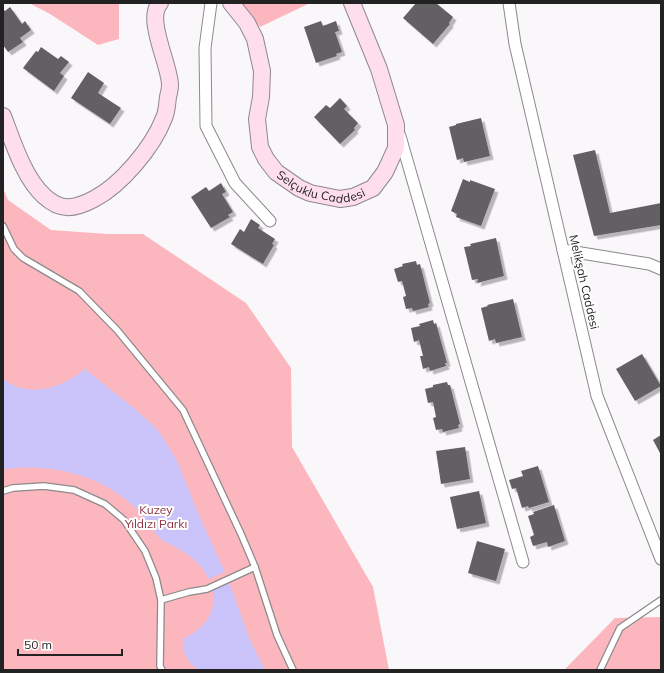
<svg xmlns="http://www.w3.org/2000/svg" width="664" height="673" font-family="Mulish,sans-serif">
<style>
.green{fill:#fcb7be}
.water{fill:#cac3fa}
.building{fill:#626063;filter:url(#shadow)}
.lines{fill:none;stroke-linecap:round;stroke-linejoin:round}
.lane-casing{stroke:#8c898b;stroke-width:8}
.street-casing{stroke:#8c898b;stroke-width:13}
.secondary-casing{stroke:#8c898b;stroke-width:18}
.lane{stroke:#fff;stroke-width:5.5}
.street{stroke:#fff;stroke-width:11}
.secondary{stroke:#fedeed;stroke-width:16}
.labels{text-anchor:middle;stroke-width:4;stroke-linejoin:round;paint-order:stroke}
.street-label{font-size:12px;fill:#232223;stroke:#fff}
.park-label{font-size:12px;fill:#8e3143;stroke:#fff}
</style>
<defs>
<filter id="shadow"><feDropShadow dx="3.5" dy="3.5" stdDeviation="0" flood-color="#0004"/></filter>
</defs>
<rect width="100%" height="100%" fill="#faf7fa"/>
<g class="green">
<polygon points="29,3 119,3 119,39 98,45 50,14"/>
<polygon points="240,3 310,3 260,27"/>
<polygon points="3,188 8,200 51,230 108,234 143,234 246,303 291,368 292,447 373,587 389,670 3,670"/>
<polygon points="661,617 661,670 564,670 615,618"/>
</g>
<g class="water">
<path d="M85,369L136,410L156,428L164,439L178,463L200,518L225,572L209,579C200,562 190,556 174,546C170,544 164,542 161,539C152,530 145,517 136,508C99,474 52,463 3,469V379C29,399 62,388 85,369Z"/>
<path d="M229,582L250,640L265,670H199C187,663 182,652 183,639C206,627 215,614 214,589Z"/>
</g>
<g class="building">
<polygon points="416,3 436,3 453,17 449,23 450,24 433,44 403,18"/>
<polygon points="10,7 22,24 25,21 31,30 20,38 23,42 8,52 3,45 3,9 5,11"/>
<polygon points="321,21 323,26 336,21 339,31 335,32 342,52 336,54 337,56 316,63 304,27"/>
<polygon points="41,47 58,59 61,56 69,62 60,73 64,76 54,91 23,68 36,51 38,52"/>
<polygon points="88,72 104,83 98,93 121,108 110,124 71,98"/>
<polygon points="340,98 347,106 344,109 358,123 354,128 355,130 340,144 314,117 326,105 330,108"/>
<polygon points="481,118 490,156 464,162 463,158 457,160 449,127 456,125 456,124"/>
<polygon points="595,150 610,213 661,203 661,225 594,236 573,155"/>
<polygon points="463,179 470,182 470,180 495,189 481,226 456,217 457,214 451,211"/>
<polygon points="221,183 226,192 222,194 233,212 228,215 230,217 211,228 191,197 206,187 209,191"/>
<polygon points="251,219 260,225 258,228 275,239 272,244 274,245 263,264 231,244 240,229 244,232"/>
<polygon points="496,238 504,276 477,283 478,279 472,280 464,247 471,246 470,244"/>
<polygon points="416,261 417,265 420,264 430,303 428,304 429,307 413,311 412,308 406,309 403,297 406,296 402,281 398,282 394,269 403,266 402,264"/>
<polygon points="513,299 522,337 496,343 495,339 489,341 481,308 488,306 487,305"/>
<polygon points="433,320 434,324 436,323 447,363 445,363 446,366 430,371 429,367 423,369 420,356 423,356 419,340 414,342 411,328 420,326 419,324"/>
<polygon points="642,354 661,386 635,401 616,369"/>
<polygon points="447,382 448,385 450,385 460,424 458,425 459,428 443,432 442,429 436,430 433,418 436,417 433,402 428,403 425,389 433,387 433,385"/>
<polygon points="661,435 661,455 653,440"/>
<polygon points="465,447 470,479 441,484 436,451"/>
<polygon points="538,466 549,502 529,508 528,506 522,508 516,488 512,489 509,480 523,476 521,471"/>
<polygon points="479,491 486,523 457,529 450,497"/>
<polygon points="554,505 565,541 548,547 547,542 533,546 530,537 534,535 528,516 534,514 533,512"/>
<polygon points="477,541 505,549 496,581 468,573"/>
</g>
<g class="lines">
<defs>
<g id="lane">
<polyline points="3,226 14,249 23,258 79,291 117,330 183,410 241,534 255,567 277,635 293,670"/>
<polyline points="3,491 13,488 44,486 74,490 105,504 124,520 145,551 156,578 161,600 160,666 162,670"/>
<polyline points="161,600 189,592 207,589 255,567"/>
<polyline points="600,670 620,628 661,600"/>
</g>
<g id="street">
<polyline points="211,3 205,48 206,126 235,183 270,221"/>
<polyline points="509,3 515,44 597,396 661,559"/>
<polyline points="400,136 523,562"/>
<polyline points="563,250 649,264 661,269"/>
</g>
<g id="secondary">
<path id="s1" d="M231,3L247,23L255,39L262,71L261,97L257,119L260,147L266,159L276,172L299,188L310,193L340,199L353,197L373,188L385,172L396,148V125L379,69L352,3"/>
<path d="M3,116C13,142 24,178 44,196C61,212 75,209 94,199C121,185 153,147 164,118C167,112 167,104 168,97C169,93 170,89 170,85C170,65 145,19 160,3"/>
</g>
</defs>
<use href="#lane" class="lane-casing"/>
<use href="#street" class="street-casing"/>
<use href="#secondary" class="secondary-casing"/>
<use href="#lane" class="lane"/>
<use href="#street" class="street"/>
<use href="#secondary" class="secondary"/>
</g>
<g class="labels">
<g class="street-label">
<text dy="4" stroke="none"><textPath href="#s1" startOffset="232">Selçuklu Caddesi</textPath></text>
<text transform="translate(584 282) rotate(77)" y="4">Melikşah Caddesi</text>
</g>
<g class="park-label">
<text x="156" y="514">Kuzey<tspan x="156" dy="14">Yıldızı Parkı</tspan></text>
</g>
</g>
<rect width="664" height="673" fill="none" stroke="#232223" stroke-width="8"/>
<path d="M18 649v6h104v-6" fill="none" stroke="#232223" stroke-width="2"/>
<text x="24" y="649" font-size="12" fill="#232223" stroke="#ffffff" stroke-width="3" paint-order="stroke">50 m</text>
</svg>
